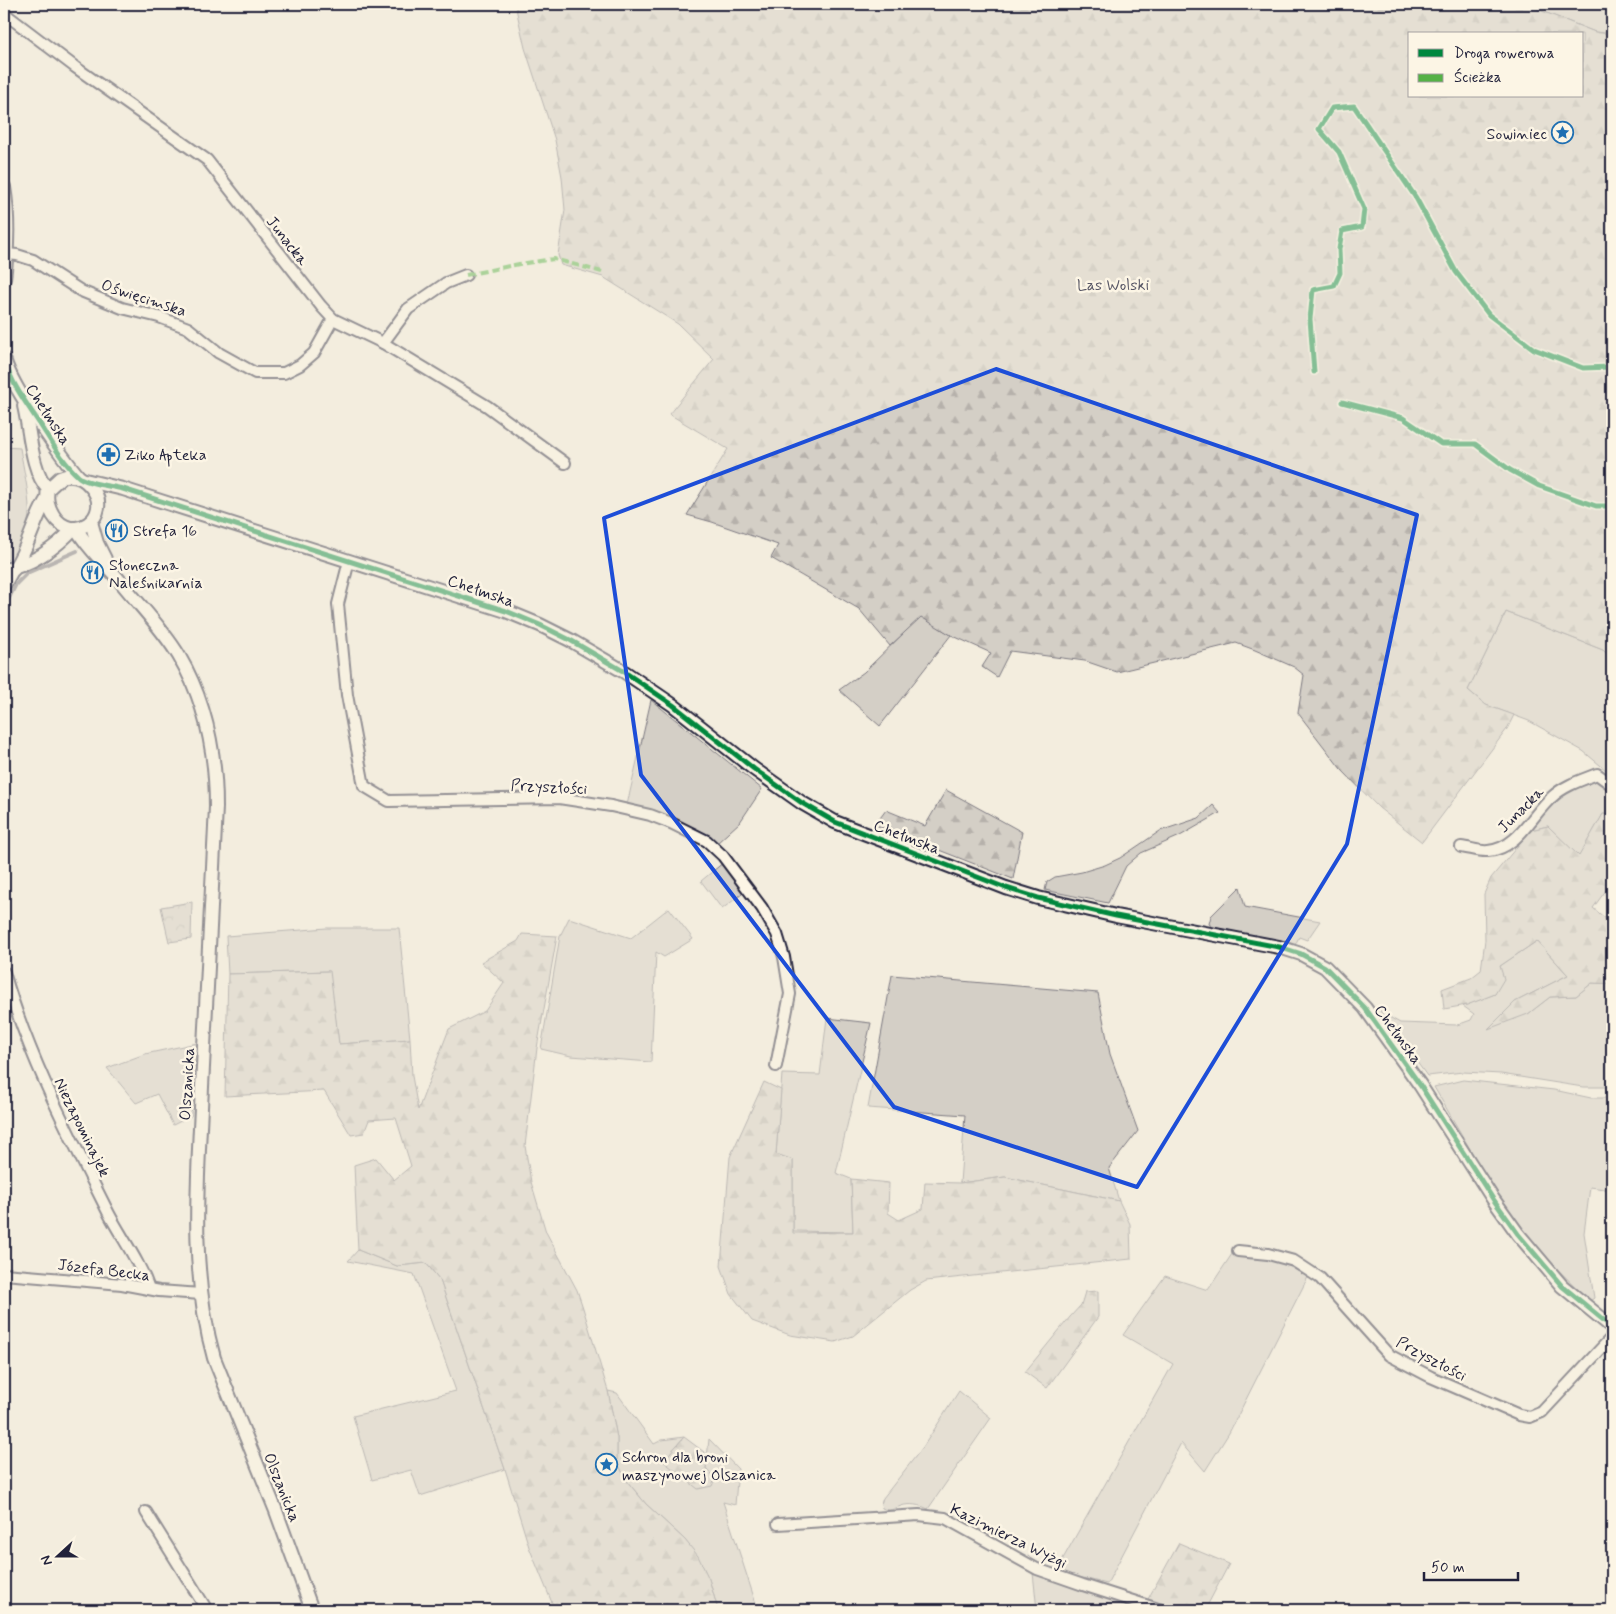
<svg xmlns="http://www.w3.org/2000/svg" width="1616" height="1614" font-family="Mynerve,sans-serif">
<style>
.grass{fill:#d4cfc6;stroke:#7b7880}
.forest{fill:url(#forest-firs);stroke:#7b7880;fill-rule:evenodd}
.park{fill:url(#park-crowns);stroke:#7b7880}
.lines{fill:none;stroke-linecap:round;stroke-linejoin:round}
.stream{stroke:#75727b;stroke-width:4}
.minor-casing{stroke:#22223b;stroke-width:14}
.tertiary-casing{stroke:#22223b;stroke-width:16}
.minor{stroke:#fcf5e5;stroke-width:10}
.tertiary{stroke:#fcf5e5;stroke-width:12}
.quiet{stroke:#55b146;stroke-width:4;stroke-dasharray:8 4;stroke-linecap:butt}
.cycleway-casing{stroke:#fcf5e5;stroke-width:8}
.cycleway{stroke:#00873e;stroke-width:5}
.marked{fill:none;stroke:#1d4ed8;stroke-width:4;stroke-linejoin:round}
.labels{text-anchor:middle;stroke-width:5;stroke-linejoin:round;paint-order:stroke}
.poi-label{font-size:16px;fill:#22223b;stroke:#fcf5e5;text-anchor:start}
.street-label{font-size:16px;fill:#22223b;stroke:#fcf5e5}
.park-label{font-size:16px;fill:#575665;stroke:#fcf5e5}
</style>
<defs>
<pattern id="forest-firs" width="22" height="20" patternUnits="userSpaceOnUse" patternTransform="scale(1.25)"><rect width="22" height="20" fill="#d4cfc6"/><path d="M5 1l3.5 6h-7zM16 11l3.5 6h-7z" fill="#b6b1ab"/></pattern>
<pattern id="park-crowns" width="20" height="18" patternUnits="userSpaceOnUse" patternTransform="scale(1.25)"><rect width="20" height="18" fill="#d4cfc6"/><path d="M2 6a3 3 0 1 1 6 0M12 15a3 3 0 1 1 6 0" fill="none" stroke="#b6b1ab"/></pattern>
</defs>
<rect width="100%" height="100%" fill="#f3edde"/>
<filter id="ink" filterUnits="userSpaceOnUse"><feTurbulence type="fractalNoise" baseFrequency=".02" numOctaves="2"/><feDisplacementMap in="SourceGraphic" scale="10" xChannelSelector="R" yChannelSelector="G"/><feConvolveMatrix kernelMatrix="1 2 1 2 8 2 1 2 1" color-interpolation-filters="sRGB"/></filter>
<g filter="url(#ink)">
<g class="grass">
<polygon points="1524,4 1612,4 1612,34 1595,32"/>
<path d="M4,447L20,448C23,467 29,492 29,510C29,527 22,544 14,559L4,560Z"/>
<polygon points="1506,612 1603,650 1612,659 1612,775 1583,751 1529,721 1486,705 1468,690"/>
<polygon points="921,616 951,635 880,726 839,690 864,672"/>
<polygon points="651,700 762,789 740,822 717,843 707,836 655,810 627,805"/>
<polygon points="1588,778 1603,779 1612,787 1612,815 1603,814 1579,857 1548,826 1531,830 1552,800"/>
<polygon points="1213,805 1220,813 1180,836 1141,853 1126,866 1108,903 1045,890 1047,882 1055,877 1082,872 1105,865 1120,858 1160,831 1199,818"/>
<polygon points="724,862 746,891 722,909 701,881"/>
<polygon points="1240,887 1245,907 1320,921 1307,940 1299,937 1295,945 1213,927 1209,924 1211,916"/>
<polygon points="669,908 693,939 664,957 656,952 651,1062 571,1056 541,1049 560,936 569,918 631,938"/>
<polygon points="327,928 399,928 410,1039 339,1044 329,971 228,974 226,936"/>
<polygon points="1537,941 1568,975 1515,1002 1528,1014 1550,997 1576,996 1592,983 1611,984 1612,1087 1583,1087 1501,1074 1463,1072 1427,1076 1380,1011 1383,1009 1391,1018 1400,1023 1457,1025 1471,1020 1474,1014 1463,1006 1495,994 1500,966"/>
<polygon points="892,975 1098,993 1110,1054 1138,1131 1109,1168 1119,1201 1005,1177 960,1183 965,1115 868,1108"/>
<polygon points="827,1018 871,1023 836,1173 851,1179 853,1232 793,1231 793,1160 776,1154 782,1074 820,1075"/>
<polygon points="197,1043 191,1116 173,1125 157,1094 136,1103 107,1068 145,1054"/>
<polygon points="1463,1080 1554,1090 1591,1098 1612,1098 1612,1190 1590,1187 1584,1233 1594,1298 1590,1301 1542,1254 1492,1187 1434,1087"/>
<polygon points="358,1250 397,1266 426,1263 440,1280 505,1469 420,1496 411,1470 372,1480 353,1416 456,1391 414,1274 348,1261"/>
<polygon points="1232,1254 1280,1261 1308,1277 1229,1433 1205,1471 1181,1443 1107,1584 1056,1571 1173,1364 1123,1335 1165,1276 1208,1290"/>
<polygon points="608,1391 617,1393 654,1444 662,1440 684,1437 663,1461 706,1468 709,1439 738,1469 735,1505 723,1502 758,1610 718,1610 709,1579 685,1540 646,1504 626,1480 617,1461 617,1438"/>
<path d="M959,1391L991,1418L928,1509C921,1505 909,1503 901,1506C893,1509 890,1512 882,1508L881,1504L883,1498L923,1447Z"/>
<polygon points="1033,1573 1143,1610 1037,1610"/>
</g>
<g class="forest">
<path d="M515,4H1524L1595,32L1612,34V128L1610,135L1612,137V659L1603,650L1506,612L1468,690L1486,705L1514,715L1507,729L1422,842L1379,808L1341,769L1298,713L1304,675L1294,667L1255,650L1236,643L1117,672L1085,661L1010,651L997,677L982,667L991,653L951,635L921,617L890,646L859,609L771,558L778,545L712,522L687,515L728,449L669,414L714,359L678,324L603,277L561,265L558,255L565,210L562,177L555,140L525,48ZM1410,34H1582V96H1410Z"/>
<polygon points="946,790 1022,832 1013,879 875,825 886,810 925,826"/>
<polygon points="1603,814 1612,815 1612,882 1593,908 1612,924 1611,984 1592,983 1576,996 1550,997 1528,1014 1488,1029 1515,1002 1568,975 1537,941 1500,966 1504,979 1495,994 1467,1005 1444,1009 1442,989 1471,978 1481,970 1485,940 1484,894 1491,878 1531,830 1548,826 1579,856"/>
<polygon points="522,934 557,936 537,1048 525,1146 531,1182 546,1232 577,1290 583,1308 608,1391 617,1438 617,1461 626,1480 646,1504 685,1540 698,1556 709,1579 718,1610 555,1610 529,1547 505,1469 440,1280 426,1263 397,1266 358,1250 354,1165 376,1158 394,1180 411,1166 396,1118 369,1120 364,1133 351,1135 324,1091 225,1096 228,974 330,971 339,1044 410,1039 412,1076 418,1110 449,1029 485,1011 504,983 481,962 518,941"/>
<polygon points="764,1082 781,1090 776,1154 793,1160 793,1233 853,1232 851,1179 889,1183 888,1213 899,1220 923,1209 925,1182 960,1183 1005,1177 1119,1201 1130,1224 1131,1259 926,1281 910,1290 853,1336 835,1342 790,1335 752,1321 731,1294 721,1266 730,1157"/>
<polygon points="1098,1291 1098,1317 1047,1388 1025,1372 1070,1317 1081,1305 1085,1292"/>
<polygon points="684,1437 708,1455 706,1468 715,1479 712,1486 698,1489 663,1461"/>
<polygon points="1179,1543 1229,1564 1205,1610 1182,1610 1148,1599"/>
</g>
<polygon class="park" points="192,902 191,939 169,942 161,907"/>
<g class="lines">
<polyline class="stream" points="4,608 16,584 27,573 77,551"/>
<defs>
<g id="minor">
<polyline points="4,13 75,67 207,160 321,306 333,319 383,343 487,406 565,463"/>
<polyline points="7,254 17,255 33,260 81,291 122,308 159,317 188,328 219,353 255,373 284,373 300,365 314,353 333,319"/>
<polyline points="383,343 408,309 446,283 466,275"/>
<polyline points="349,561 338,604 347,695 364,786 389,801 559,798 611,806 650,815 671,823 707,841 723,856 762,908 777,934 784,957 790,994 776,1066"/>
<polyline points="4,587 14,569"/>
<path d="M1461,847C1470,848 1480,852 1488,851C1518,849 1532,814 1552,797C1565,785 1582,780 1597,774L1612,785"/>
<path d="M4,972C28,1056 69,1134 108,1212C121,1237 140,1262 149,1289"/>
<polyline points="1238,1251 1268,1254 1294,1261 1320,1278 1389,1355 1431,1377 1519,1415 1530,1417 1542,1412 1612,1337"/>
<polyline points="4,1274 122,1284 159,1291 201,1294"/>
<polyline points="146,1512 207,1610"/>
<polyline points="778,1524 919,1515 945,1518 1037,1569 1083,1585 1161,1610"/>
</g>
<g id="tertiary">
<path d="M4,187C9,218 8,248 4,279"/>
<path d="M4,359C10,378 21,395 31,411C47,434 61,456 79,477"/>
<path d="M24,406C30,430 31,471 48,489"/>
<path d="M66,476C78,475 85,479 92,488C114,516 72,546 53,515C48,506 46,499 48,489L60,478Z"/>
<polyline points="85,480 123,489 506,611 540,625 570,640 623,671 673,705 754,769 802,803 835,822 1006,888 1038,898 1116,916 1279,947 1301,954 1325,967 1365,1008 1420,1085 1493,1199 1518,1234 1562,1286 1612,1327"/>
<polyline points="91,522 97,543 105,559"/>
<path d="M76,528C88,549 105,563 120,581C140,606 163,629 179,656C206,702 216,754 216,807C211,900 207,994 202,1087C198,1177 189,1269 214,1358L276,1511L312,1610"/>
<path d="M14,569C29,547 33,521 47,499"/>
<path d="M4,570C30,566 56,548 74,528"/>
</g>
</defs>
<use href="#minor" class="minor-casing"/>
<use href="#tertiary" class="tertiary-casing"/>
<use href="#minor" class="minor"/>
<use href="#tertiary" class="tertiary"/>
<polyline class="quiet" points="466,275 519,264 554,259 602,272"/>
<defs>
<g id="cycleway">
<path d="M4,187C9,218 8,248 4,279"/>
<path d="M4,359C11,383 26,403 40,424C51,441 62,462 79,477C88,484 111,486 123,489L506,611L540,625L570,640L623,671L673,705L754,769L802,803L835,822L1006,888L1038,898L1116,916L1279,947L1301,954L1325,967L1365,1008L1420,1085L1493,1199L1518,1234L1562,1286L1612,1327"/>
<polyline points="1314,372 1310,319 1313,290 1334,286 1340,273 1339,249 1342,231 1362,227 1364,209 1339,152 1319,129 1332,108 1354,106 1416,198 1456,272 1489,315 1534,349 1583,368 1611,367 1612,360"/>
<polyline points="1342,402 1403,418 1441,444 1475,444 1510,470 1539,486 1596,506 1612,506"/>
</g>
</defs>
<use href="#cycleway" class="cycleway-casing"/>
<use href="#cycleway" class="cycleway"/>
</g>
</g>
<path d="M0 0H1616V1614H0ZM996,369L1417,515L1347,844L1137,1187L894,1107L641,775L604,518Z" fill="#f3edde" fill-opacity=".55" fill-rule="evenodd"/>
<path class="marked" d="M996,369L1417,515L1347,844L1137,1187L894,1107L641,775L604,518Z"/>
<defs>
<symbol id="sight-ring" viewBox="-11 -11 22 22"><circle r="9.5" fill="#fcf5e5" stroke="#1f6fb2" stroke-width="1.5"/><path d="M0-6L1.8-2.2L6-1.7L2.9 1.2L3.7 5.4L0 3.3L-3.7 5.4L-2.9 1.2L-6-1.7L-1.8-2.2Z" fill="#1f6fb2"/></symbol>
<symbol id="pharmacy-ring" viewBox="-11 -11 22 22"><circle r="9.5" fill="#fcf5e5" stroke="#1f6fb2" stroke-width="1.5"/><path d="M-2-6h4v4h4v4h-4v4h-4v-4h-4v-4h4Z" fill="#1f6fb2"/></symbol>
<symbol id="restaurant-ring" viewBox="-11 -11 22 22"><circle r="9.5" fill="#fcf5e5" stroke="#1f6fb2" stroke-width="1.5"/><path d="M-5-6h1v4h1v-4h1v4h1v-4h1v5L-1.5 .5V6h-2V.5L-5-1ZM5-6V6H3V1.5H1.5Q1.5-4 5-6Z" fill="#1f6fb2"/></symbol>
</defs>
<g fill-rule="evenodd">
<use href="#sight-ring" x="1550" y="120" width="25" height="25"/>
<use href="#pharmacy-ring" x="96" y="442" width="25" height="25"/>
<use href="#restaurant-ring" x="104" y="518" width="25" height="25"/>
<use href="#restaurant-ring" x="80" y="560" width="25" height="25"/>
<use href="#sight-ring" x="594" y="1452" width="25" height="25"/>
</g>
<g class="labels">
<g class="poi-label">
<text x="1547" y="139" text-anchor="end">Sowiniec</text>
<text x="124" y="460">Ziko Apteka</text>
<text x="133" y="536">Strefa 16</text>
<text x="109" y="570">Słoneczna<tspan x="109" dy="18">Naleśnikarnia</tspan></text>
<text x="622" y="1462">Schron dla broni<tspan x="622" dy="18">maszynowej Olszanica</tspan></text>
</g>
<g class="street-label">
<text transform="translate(288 240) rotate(52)" y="6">Junacka</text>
<text transform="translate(144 297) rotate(18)" y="6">Oświęcimska</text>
<text transform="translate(49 414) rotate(57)" y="6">Chełmska</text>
<text transform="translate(481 590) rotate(19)" y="6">Chełmska</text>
<text transform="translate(549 786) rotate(3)" y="6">Przyszłości</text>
<text transform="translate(1520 809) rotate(-45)" y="6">Junacka</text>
<text transform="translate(907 836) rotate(21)" y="6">Chełmska</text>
<text transform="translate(1399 1034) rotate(54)" y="6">Chełmska</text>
<text transform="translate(186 1084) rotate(-87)" y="6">Olszanicka</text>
<text transform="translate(83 1127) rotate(64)" y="6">Niezapominajek</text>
<text transform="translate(104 1269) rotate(7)" y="6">Józefa Becka</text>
<text transform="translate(1432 1358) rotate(28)" y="6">Przyszłości</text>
<text transform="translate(283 1487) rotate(68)" y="6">Olszanicka</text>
<text transform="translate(1009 1535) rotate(26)" y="6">Kazimierza Wyżgi</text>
</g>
<g class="park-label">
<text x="1113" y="290">Las Wolski</text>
</g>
</g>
<rect width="1616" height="1614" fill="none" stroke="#fcf5e5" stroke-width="20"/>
<rect x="10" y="10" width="1596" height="1594" fill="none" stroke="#22223b" stroke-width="2" filter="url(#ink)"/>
<rect x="1408" y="32" width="175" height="65" fill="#fcf5e5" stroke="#a5a1a1"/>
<rect x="1418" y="49" width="25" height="8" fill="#00873e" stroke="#a5a1a1"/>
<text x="1454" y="58" font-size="15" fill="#22223b">Droga rowerowa</text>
<rect x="1418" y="74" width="25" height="8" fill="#55b146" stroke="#a5a1a1"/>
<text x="1454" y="82" font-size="15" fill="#22223b">Ścieżka</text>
<g transform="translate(58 1556) rotate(249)" stroke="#fcf5e5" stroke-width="4" paint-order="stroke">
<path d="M0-4L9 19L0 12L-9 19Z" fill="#22223b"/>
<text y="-8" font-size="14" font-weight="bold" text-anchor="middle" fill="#22223b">N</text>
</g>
<path d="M1424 1572v8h94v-8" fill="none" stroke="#22223b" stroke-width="2.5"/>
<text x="1431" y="1572" font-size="15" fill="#22223b" stroke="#fcf5e5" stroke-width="4" paint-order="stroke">50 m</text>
</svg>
